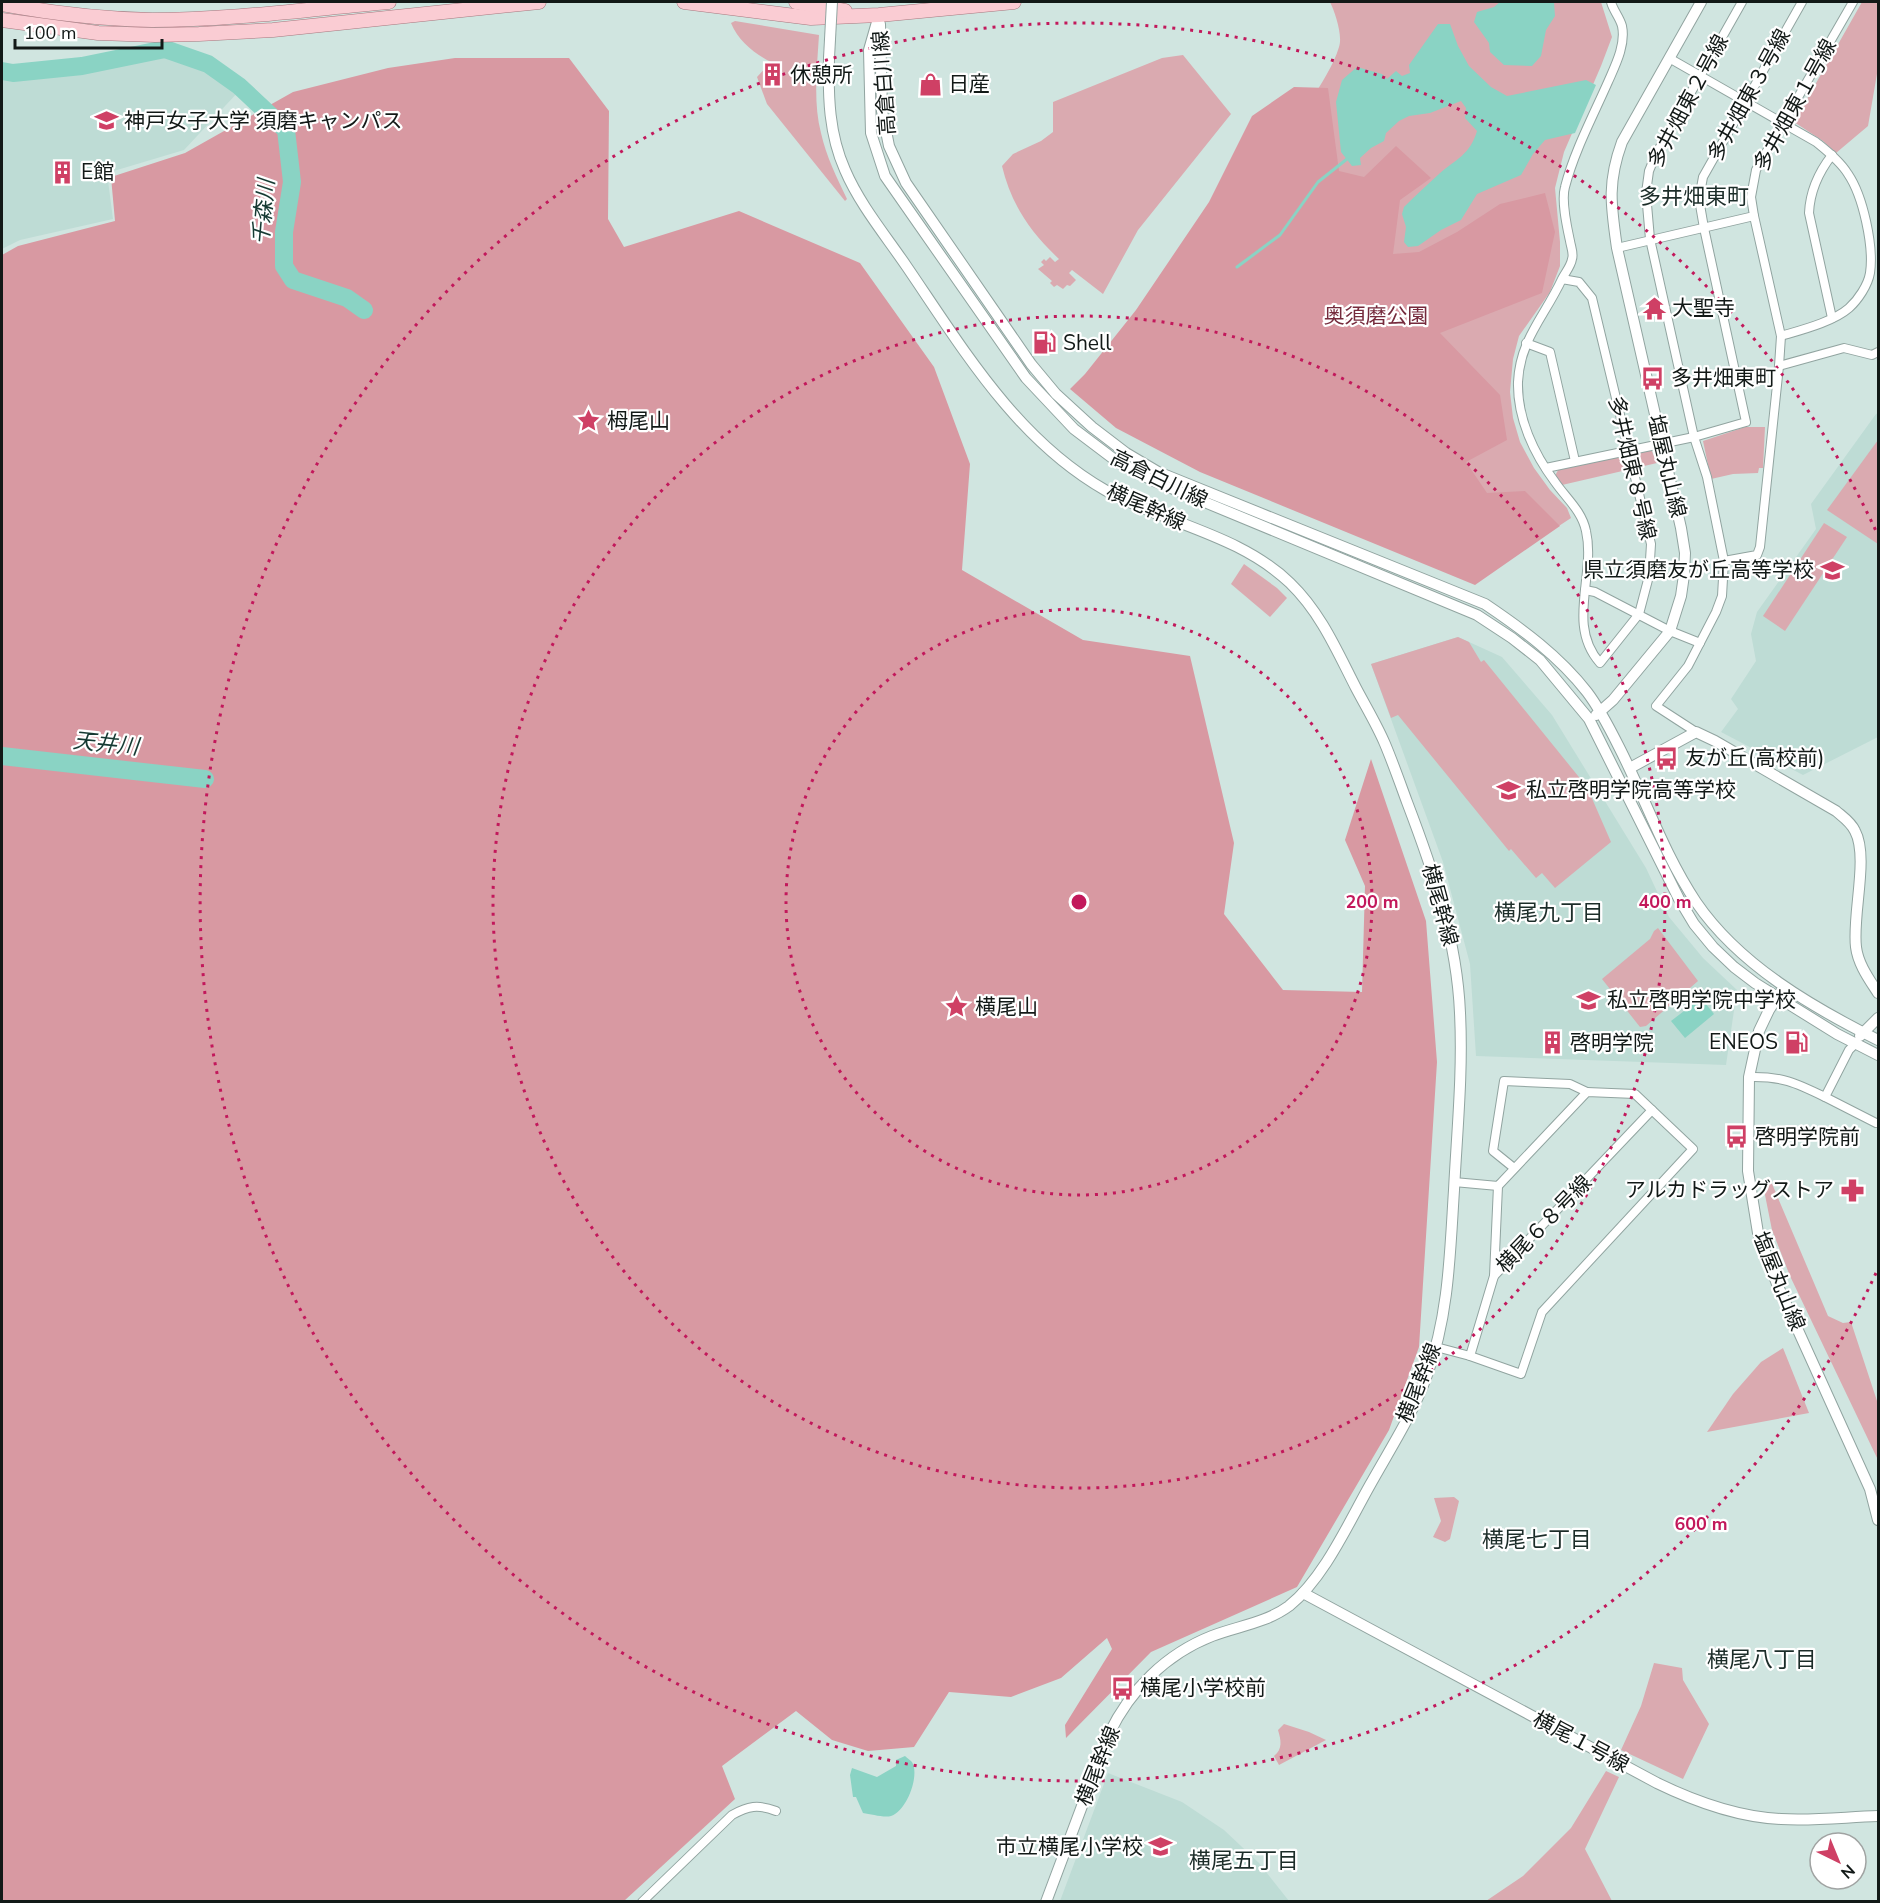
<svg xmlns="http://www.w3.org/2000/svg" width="1880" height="1903" font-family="'Nunito Sans','Noto Sans JP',sans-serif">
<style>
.built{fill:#bedcd5}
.green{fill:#daaab0}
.forest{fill:#d899a2}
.water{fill:#8ad3c4}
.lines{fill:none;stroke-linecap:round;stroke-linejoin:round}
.stream{stroke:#8ad3c4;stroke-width:3}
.river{stroke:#8ad3c4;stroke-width:18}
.minor-casing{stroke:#91a4a0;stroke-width:10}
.tertiary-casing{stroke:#91a4a0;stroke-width:12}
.primary-casing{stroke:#a6777e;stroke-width:15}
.minor{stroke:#fff;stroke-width:8}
.tertiary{stroke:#fff;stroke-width:10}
.primary{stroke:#faccd3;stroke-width:14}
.tertiary-bridge-casing{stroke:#91a4a0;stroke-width:12;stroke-linecap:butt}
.tertiary-bridge{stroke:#fff;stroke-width:10}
.ring{fill:none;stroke:#c2185b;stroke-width:3;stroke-dasharray:3 6}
.labels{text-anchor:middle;stroke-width:4.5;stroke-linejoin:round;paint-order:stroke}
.poi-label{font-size:21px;fill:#121917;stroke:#fff;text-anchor:start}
.street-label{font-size:21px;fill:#121917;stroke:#fff}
.park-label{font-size:21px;fill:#752a3c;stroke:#fff}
.neighbourhood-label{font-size:22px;fill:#1c2d29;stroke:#fff}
.water-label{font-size:22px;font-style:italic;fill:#163a33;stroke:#fff}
.centre{fill:#c2185b;stroke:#fff;stroke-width:3}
.ring-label{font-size:18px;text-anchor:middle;font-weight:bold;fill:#c2185b;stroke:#fff;stroke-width:4.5;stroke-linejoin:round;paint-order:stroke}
</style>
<rect width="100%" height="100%" fill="#d0e5e0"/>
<g class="built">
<polygon points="164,51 202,65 239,91 184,150 107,173 113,219 20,240 2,249 2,77 13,79 83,70"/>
<polygon points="1878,413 1878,737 1803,775 1721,732 1738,709 1731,699 1756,661 1751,634 1757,612 1816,529 1811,504 1876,414"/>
<polygon points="1458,637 1502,657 1552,715 1646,868 1669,917 1703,958 1737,990 1726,1065 1476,1056 1470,964 1443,862 1371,664"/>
<polygon points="1108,1773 1182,1802 1224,1830 1259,1863 1289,1901 1060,1901"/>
</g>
<g class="green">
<path d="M1330,2H1601L1612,37L1601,66L1564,152L1555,188L1560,242V266L1550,292L1519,336L1513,359L1510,392L1513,418L1520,442L1534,468L1550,490L1567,508L1571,518L1503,563L1183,292L1311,101C1320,85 1334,65 1339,47C1343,36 1335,12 1330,2Z"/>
<polygon points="1862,2 1878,2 1878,68 1868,126 1836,153 1823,141 1794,122"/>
<path d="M735,21L819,35C817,68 813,102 821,133C826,156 837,178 847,199L845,201L767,104L757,77L771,62C755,54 738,41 731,23Z"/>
<path d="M1183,55L1231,114L1138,230L1103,294L1072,270L1069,273L1076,280L1070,286L1067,285L1063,289L1057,285L1054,287L1050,283L1052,281L1038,269L1044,265L1041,262L1044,259L1046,261L1050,257L1055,262L1059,259C1030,232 1011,204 1002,166L1013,154L1041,141L1053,132V102L1162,58Z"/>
<polygon points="1745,427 1765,427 1763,468 1759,468 1758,473 1733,474 1711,479 1703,441"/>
<polygon points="1878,440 1878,544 1827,510"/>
<polygon points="1651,449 1657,463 1562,485 1555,476 1558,470"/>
<polygon points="1824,523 1847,537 1785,631 1763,616"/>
<polygon points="1244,564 1277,588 1287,598 1270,617 1231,584"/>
<polygon points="1458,637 1469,642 1481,662 1484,660 1587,787 1611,842 1555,888 1542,873 1536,878 1511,849 1509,851 1398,715 1391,718 1371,664"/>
<polygon points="1658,928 1698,981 1646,1026 1640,1027 1602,979 1650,939 1654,931"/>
<polygon points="1770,1179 1828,1316 1843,1323 1851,1322 1878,1404 1878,1460 1790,1276 1772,1230 1763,1185"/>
<polygon points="1783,1348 1809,1413 1707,1432 1733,1394 1761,1362"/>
<polygon points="1454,1497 1459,1501 1450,1539 1445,1542 1433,1537 1441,1521 1434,1498"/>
<polygon points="1654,1663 1682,1668 1683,1680 1709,1724 1683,1779 1621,1750 1641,1706"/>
<path d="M1284,1724L1309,1732L1326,1740L1279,1765L1274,1756C1283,1749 1281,1740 1278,1730Z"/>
<polygon points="1606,1771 1619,1777 1585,1849 1612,1901 1486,1901 1523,1876 1571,1828"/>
</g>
<g class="forest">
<polygon points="455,58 569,58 609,111 608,219 624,247 739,211 860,263 934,367 970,464 962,570 1083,640 1190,656 1234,843 1224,914 1283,990 1362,992 1365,886 1345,840 1371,759 1426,921 1437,1062 1419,1347 1389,1430 1297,1587 1151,1652 1066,1738 1065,1725 1112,1649 1107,1638 1061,1678 1011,1697 949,1692 914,1747 868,1751 832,1740 796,1711 722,1766 735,1799 624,1901 2,1901 2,255 18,246 115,221 111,177 185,153 293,92 388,68"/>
<polygon points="1294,87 1328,88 1339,171 1364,177 1396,146 1431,178 1400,200 1393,254 1419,252 1457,232 1500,204 1545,193 1555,232 1542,293 1440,333 1500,395 1507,440 1466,462 1487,493 1525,491 1560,526 1475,585 1200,472 1116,428 1070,389 1085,374 1136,310 1209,202 1252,116"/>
</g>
<g class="water">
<polygon points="1500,2 1554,2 1555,16 1546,30 1541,56 1532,66 1504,65 1490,52 1489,43 1474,22 1477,12 1494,7"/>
<path d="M1438,24H1450L1458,46L1469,66L1491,87L1507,96L1586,80L1596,85L1575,133L1545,140L1533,154L1521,175L1477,194L1461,220L1441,230L1418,246L1408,247L1404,242L1406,227L1402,214L1404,207C1415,196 1427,185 1439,174C1456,159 1470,155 1477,131L1465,118L1466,108L1461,101L1430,113L1409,116L1399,121L1386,133L1384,141L1371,148L1360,158L1361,165L1352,166L1341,152L1336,102L1342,80L1357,67L1382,74L1387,79L1396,71L1402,76L1410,73L1409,65Z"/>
<polygon points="1701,998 1714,1014 1685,1038 1671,1021"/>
<path d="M905,1756C907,1758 910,1760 912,1762C920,1775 907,1811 891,1816C884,1818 871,1814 863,1813L856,1797H853L850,1775L852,1768L877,1777L896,1766V1760Z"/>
</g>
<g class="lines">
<polyline class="stream" points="1237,267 1280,235 1318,182 1347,159"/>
<g class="river">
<polyline points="2,71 13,73 82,66 165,49 208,64 239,86 286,130 292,182 284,232 284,266 293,280 347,298 364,310"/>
<polyline points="2,756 205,779"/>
</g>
<defs>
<g id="minor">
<path d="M1669,58L1816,142C1827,151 1840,161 1848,174C1863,196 1874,246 1870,273C1868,285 1858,300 1849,308C1833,322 1801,330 1781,336"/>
<path d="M1832,155C1818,173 1810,191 1809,213L1832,318"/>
<polyline points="1617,248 1754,216 1751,197 1756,170 1853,2"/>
<path d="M1562,279L1579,282L1592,298L1651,544L1649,576L1639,614L1600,663C1566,625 1596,575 1586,531C1582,511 1566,498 1555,482C1534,454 1517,418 1518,382C1520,339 1545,316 1562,279C1565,273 1571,266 1572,259C1574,254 1571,247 1570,241C1567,227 1561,201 1565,187C1574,152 1593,116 1608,82C1615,66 1626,45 1622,26C1620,18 1613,10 1611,2"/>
<polyline points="1526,343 1550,352 1575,461"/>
<polyline points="1779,366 1844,348 1872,355 1878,352"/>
<polyline points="1546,468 1694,437 1746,422 1704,228 1699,199 1703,177 1802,2"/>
<polyline points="1724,561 1757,555 1760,547 1779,366 1781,336 1754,216"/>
<polyline points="1585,590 1595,592 1670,631 1700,643"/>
<polyline points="1696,732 1656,706 1688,666 1716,612 1722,596 1724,561 1707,477 1694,437 1650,239 1646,193 1649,171 1656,154 1742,2"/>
<path d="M1749,1077C1782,1076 1796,1083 1825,1097L1849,1050L1855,1044"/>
<polyline points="1825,1097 1876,1123"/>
<polyline points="1514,1168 1493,1151 1504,1081 1570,1084 1587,1092"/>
<polyline points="1494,1276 1498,1186"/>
<polyline points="1436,1347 1470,1356 1521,1374 1542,1312 1693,1149 1635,1094 1587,1092 1498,1186 1454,1182"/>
<polyline points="1470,1356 1494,1276 1652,1110"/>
<path d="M642,1902L732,1815C748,1806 758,1804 776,1811"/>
</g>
<g id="tertiary">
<polyline points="879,15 869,50 871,133 885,176 1026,378 1074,429 1119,463 1154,481 1477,615 1512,638 1540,660 1589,719 1679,899 1694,924 1713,947 1734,967 1755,983 1837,1034 1878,1055"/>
<path d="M880,24L882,111L889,146L906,183L1031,364L1056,394L1092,427L1126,453L1158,472L1485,604C1522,629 1559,656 1587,692C1600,709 1610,729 1619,747C1645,798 1664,854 1696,902C1739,965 1812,1007 1878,1040"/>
<path d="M829,58C828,97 829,134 845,170C860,205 886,236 907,267C963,349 1016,439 1105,490C1166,524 1239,534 1290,583C1321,613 1337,651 1356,688C1366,707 1377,725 1385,744C1393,763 1400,783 1407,802C1433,870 1457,940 1460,1013C1463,1072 1457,1131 1454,1190C1450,1252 1449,1315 1427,1375C1413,1414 1390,1449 1370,1485C1348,1524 1324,1578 1289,1606C1266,1623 1238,1626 1212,1636C1166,1654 1130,1690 1109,1734L1046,1902"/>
<path d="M1596,715L1613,700L1670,631L1681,596L1684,575L1685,553L1681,528L1617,248C1611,206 1607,183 1622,142L1701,2"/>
<path d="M1630,768L1696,732L1715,741L1836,811C1843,817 1851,822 1855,831C1869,857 1852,915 1856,947C1858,964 1869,979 1878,993"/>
<polyline points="1780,993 1769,1010 1759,1031 1749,1077 1748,1171 1758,1233 1777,1284 1870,1489 1878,1520"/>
<polyline points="1860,1036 1878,1018"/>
<path d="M1303,1593L1657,1783C1696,1802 1737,1817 1781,1819C1813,1821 1846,1817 1878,1816"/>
</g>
<g id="primary">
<polyline points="684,2 811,18 879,15 1014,2"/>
<polyline points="796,2 845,11"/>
<path d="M2,4C51,13 102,19 152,20C231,20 310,9 389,2"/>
<polyline points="2,20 98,33 155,35 199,34 273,30 539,2"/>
</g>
</defs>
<use href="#minor" class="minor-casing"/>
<use href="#tertiary" class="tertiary-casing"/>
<use href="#primary" class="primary-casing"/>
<use href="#minor" class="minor"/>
<use href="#tertiary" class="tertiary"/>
<use href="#primary" class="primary"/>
<defs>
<polyline id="tertiary-bridge" points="829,58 832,2"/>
</defs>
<use href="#tertiary-bridge" class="tertiary-bridge-casing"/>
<use href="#tertiary-bridge" class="tertiary-bridge"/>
</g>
<g class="ring">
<circle cx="1079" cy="902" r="293"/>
<circle cx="1079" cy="902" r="586"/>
<path d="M1876 1273A879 879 0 1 1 1876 531"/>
</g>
<defs>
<symbol id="building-bare" viewBox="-9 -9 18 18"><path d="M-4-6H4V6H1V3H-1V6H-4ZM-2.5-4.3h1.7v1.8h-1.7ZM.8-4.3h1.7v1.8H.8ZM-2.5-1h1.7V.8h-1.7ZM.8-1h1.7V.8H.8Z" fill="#cf4065" stroke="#fff" stroke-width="2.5" paint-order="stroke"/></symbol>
<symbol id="shop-bare" viewBox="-9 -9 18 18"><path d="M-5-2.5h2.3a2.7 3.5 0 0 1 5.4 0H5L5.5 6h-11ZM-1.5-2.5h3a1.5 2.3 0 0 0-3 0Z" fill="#cf4065" stroke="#fff" stroke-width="2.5" paint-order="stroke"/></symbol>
<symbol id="university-bare" viewBox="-9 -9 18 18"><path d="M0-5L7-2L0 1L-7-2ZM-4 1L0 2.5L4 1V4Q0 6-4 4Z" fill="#cf4065" stroke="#fff" stroke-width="2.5" paint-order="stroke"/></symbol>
<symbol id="temple-bare" viewBox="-9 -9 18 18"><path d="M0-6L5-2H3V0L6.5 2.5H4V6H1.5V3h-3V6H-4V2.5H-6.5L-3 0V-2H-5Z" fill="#cf4065" stroke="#fff" stroke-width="2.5" paint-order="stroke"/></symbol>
<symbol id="fuel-bare" viewBox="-9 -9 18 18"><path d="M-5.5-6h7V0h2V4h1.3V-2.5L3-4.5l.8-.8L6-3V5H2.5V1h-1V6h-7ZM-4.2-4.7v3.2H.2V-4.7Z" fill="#cf4065" stroke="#fff" stroke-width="2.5" paint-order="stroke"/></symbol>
<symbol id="bus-bare" viewBox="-9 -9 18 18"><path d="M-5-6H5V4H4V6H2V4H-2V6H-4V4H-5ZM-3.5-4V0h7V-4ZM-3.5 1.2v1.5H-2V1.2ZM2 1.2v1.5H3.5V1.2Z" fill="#cf4065" stroke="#fff" stroke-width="2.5" paint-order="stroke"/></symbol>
<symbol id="sight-bare" viewBox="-9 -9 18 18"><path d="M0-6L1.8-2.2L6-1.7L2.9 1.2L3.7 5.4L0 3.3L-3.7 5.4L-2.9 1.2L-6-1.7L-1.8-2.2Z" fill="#cf4065" stroke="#fff" stroke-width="2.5" paint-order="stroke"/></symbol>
<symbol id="school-bare" viewBox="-9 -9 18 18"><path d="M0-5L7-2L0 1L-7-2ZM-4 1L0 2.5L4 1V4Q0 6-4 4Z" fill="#cf4065" stroke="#fff" stroke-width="2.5" paint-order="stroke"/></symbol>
<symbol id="pharmacy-bare" viewBox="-9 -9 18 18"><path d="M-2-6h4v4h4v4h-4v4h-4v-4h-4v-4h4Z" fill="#cf4065" stroke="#fff" stroke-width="2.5" paint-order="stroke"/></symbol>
</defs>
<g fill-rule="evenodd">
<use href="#building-bare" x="756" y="58" width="33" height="33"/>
<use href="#shop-bare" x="914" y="68" width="33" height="33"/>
<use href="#university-bare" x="90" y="104" width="33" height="33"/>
<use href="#building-bare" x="46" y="156" width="33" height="33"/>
<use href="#temple-bare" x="1638" y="292" width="33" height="33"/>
<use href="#fuel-bare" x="1028" y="326" width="33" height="33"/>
<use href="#bus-bare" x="1636" y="362" width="33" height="33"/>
<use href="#sight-bare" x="572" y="404" width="33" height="33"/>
<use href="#school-bare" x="1816" y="554" width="33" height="33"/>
<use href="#bus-bare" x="1650" y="742" width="33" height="33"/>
<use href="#school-bare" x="1492" y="774" width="33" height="33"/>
<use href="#school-bare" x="1572" y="984" width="33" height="33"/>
<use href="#sight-bare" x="940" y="990" width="33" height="33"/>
<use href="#fuel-bare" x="1780" y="1026" width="33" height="33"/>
<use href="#building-bare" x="1536" y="1026" width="33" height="33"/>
<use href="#bus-bare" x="1720" y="1120" width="33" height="33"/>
<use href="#pharmacy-bare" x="1836" y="1174" width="33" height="33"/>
<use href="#bus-bare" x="1106" y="1672" width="33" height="33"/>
<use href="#school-bare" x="1144" y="1830" width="33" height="33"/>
</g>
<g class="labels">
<g class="poi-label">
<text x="790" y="82">休憩所</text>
<text x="948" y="91">日産</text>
<text x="124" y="128">神戸女子大学 須磨キャンパス</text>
<text x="81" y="179">E館</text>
<text x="1672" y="315">大聖寺</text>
<text x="1063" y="350">Shell</text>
<text x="1671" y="385">多井畑東町</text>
<text x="607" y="428">栂尾山</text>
<text x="1814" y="577" text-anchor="end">県立須磨友が丘高等学校</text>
<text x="1685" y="765">友が丘(高校前)</text>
<text x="1526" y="797">私立啓明学院高等学校</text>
<text x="1607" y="1007">私立啓明学院中学校</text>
<text x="975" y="1014">横尾山</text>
<text x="1778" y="1049" text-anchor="end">ENEOS</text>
<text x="1570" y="1050">啓明学院</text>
<text x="1755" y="1144">啓明学院前</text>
<text x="1834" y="1197" text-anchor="end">アルカドラッグストア</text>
<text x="1140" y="1695">横尾小学校前</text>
<text x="1143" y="1854" text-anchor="end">市立横尾小学校</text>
</g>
<g class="street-label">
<text transform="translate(884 83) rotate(-94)" y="7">高倉白川線</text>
<text transform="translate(1749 95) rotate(-61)" y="7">多井畑東３号線</text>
<text transform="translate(1688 101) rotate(-62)" y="7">多井畑東２号線</text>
<text transform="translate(1795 105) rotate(-61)" y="7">多井畑東１号線</text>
<text transform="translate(1667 466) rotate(77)" y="7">塩屋丸山線</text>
<text transform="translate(1632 468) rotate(77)" y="7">多井畑東８号線</text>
<text transform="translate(1159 479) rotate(26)" y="7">高倉白川線</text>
<text transform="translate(1146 507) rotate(24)" y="7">横尾幹線</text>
<text transform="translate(1440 905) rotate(75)" y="7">横尾幹線</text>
<text transform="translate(1544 1224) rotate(-46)" y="7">横尾６８号線</text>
<text transform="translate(1779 1281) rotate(68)" y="7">塩屋丸山線</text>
<text transform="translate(1419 1383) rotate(-68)" y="7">横尾幹線</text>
<text transform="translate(1581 1742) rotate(28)" y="7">横尾１号線</text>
<text transform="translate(1098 1766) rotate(-68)" y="7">横尾幹線</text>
</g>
<g class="park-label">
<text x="1376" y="323">奥須磨公園</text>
</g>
<g class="neighbourhood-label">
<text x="1694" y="204">多井畑東町</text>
<text x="1549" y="920">横尾九丁目</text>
<text x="1537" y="1547">横尾七丁目</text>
<text x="1762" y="1667">横尾八丁目</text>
<text x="1244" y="1868">横尾五丁目</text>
</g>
<g class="water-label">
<text transform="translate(263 212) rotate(-85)" y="8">千森川</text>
<text transform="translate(106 743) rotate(6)" y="8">天井川</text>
</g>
</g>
<circle cx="1079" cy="902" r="9" class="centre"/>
<g class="ring-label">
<text x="1372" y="908">200 m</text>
<text x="1665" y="908">400 m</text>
<text x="1701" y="1530">600 m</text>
</g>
<rect width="1880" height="1903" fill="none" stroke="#121917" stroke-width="6"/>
<g transform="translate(1838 1861) rotate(137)"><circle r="28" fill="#ffffff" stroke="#a0a3a2" stroke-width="1.5"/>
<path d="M0-4.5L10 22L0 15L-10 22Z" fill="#cf4065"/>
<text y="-9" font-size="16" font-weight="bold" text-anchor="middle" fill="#121917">N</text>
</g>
<path d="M15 39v9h147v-9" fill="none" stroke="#121917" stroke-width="3"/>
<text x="24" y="39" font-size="18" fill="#121917" stroke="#ffffff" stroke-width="4.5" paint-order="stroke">100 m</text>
</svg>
